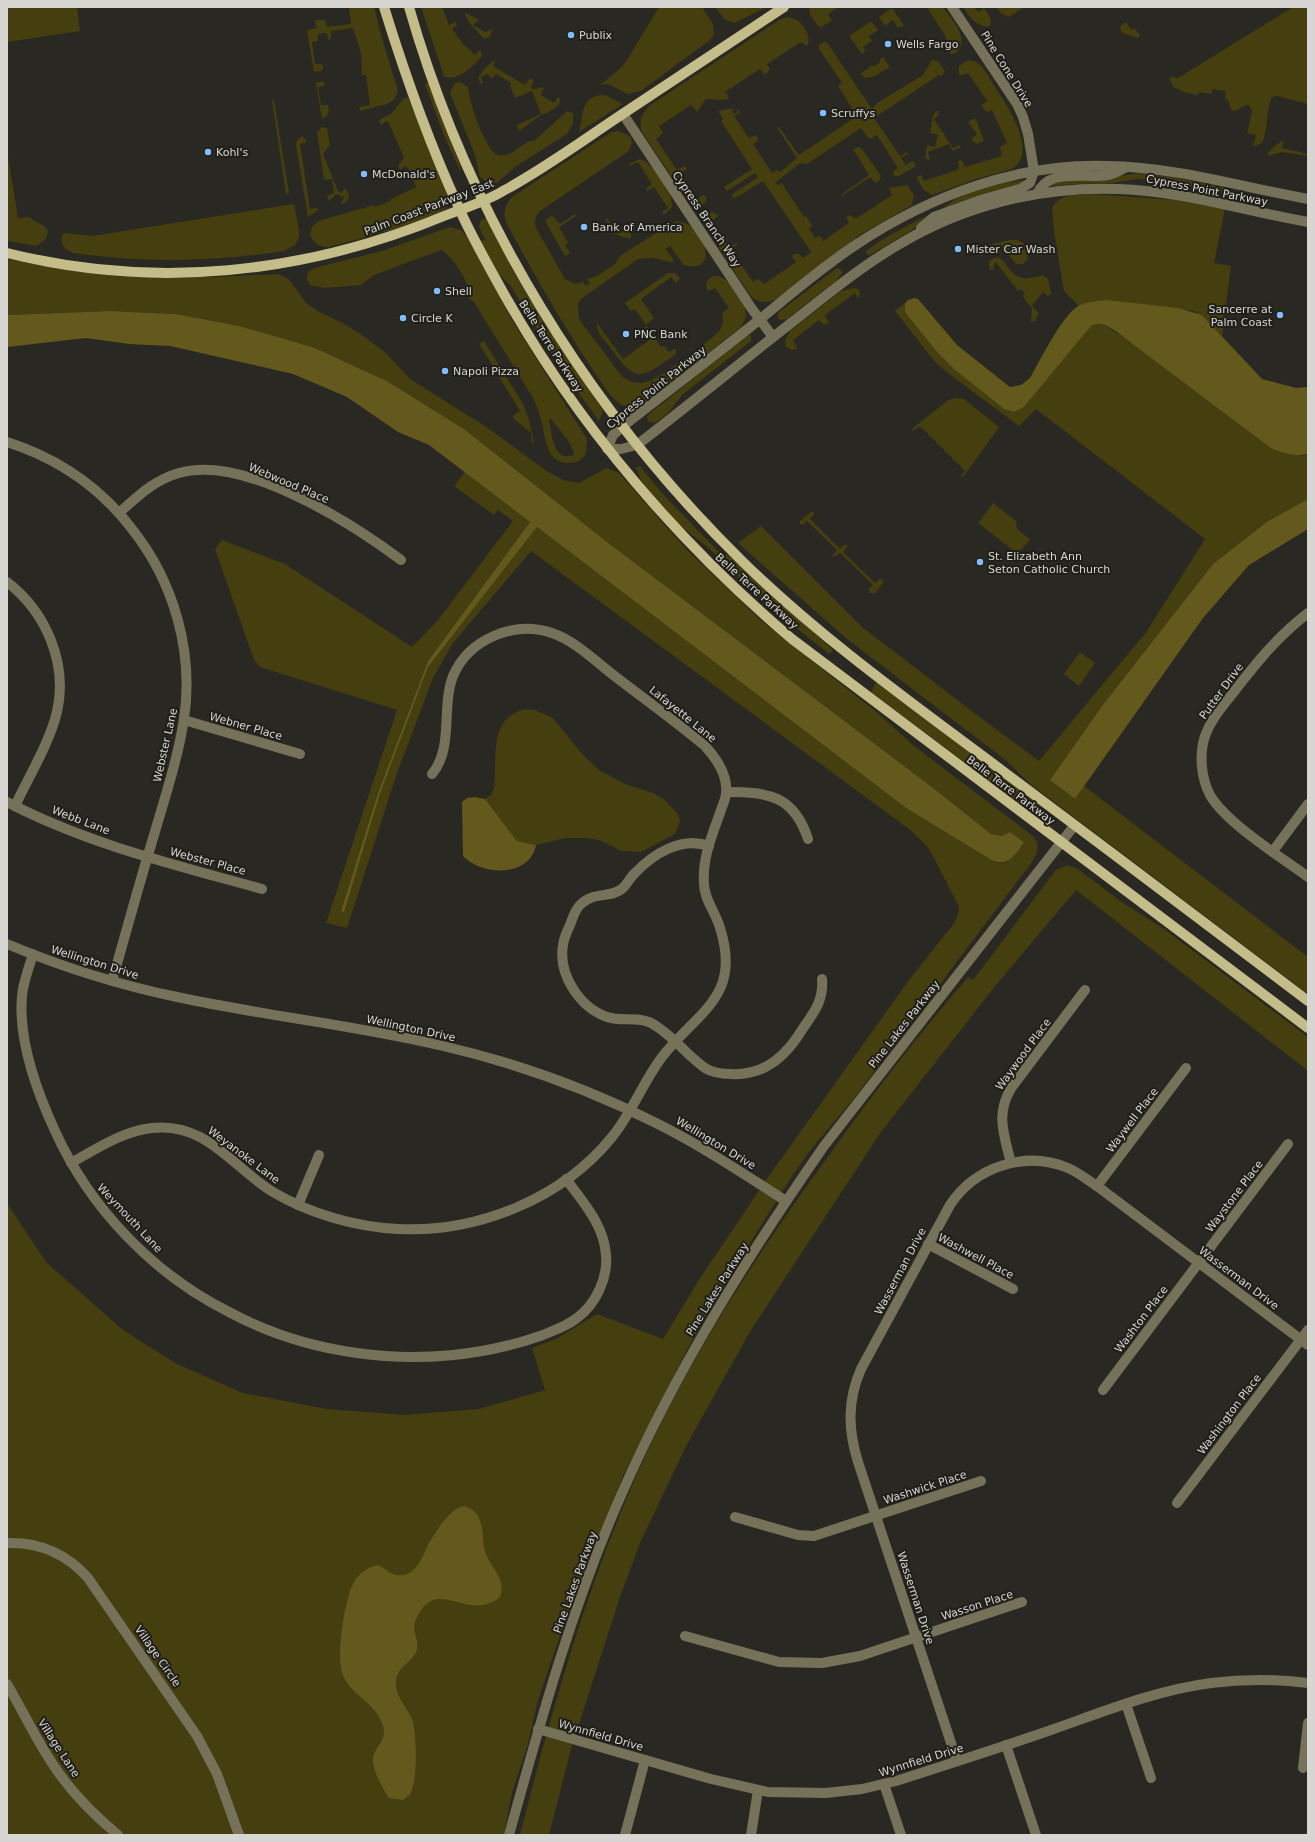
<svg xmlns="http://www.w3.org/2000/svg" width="1315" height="1842" font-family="'DejaVu Sans',sans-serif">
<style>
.green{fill:#453e0f;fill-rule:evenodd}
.water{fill:#63591c}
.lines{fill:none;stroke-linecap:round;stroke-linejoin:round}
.minor{stroke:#76725a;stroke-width:10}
.major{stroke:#c4bc89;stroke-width:10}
.poi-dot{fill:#80bdfa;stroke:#201f19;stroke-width:1.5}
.labels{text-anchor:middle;stroke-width:4;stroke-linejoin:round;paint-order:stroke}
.poi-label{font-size:11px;fill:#d7d6d2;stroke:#201f19;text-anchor:start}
.street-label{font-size:11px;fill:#d7d6d2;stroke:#201f19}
</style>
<rect width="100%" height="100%" fill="#292822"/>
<g class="green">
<polygon points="7,7 77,7 80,31 7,42"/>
<polygon points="349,7 374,7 381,35 398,91 394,100 387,104 360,111 359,107 370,105 366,75 362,75 361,53 353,28 331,31 331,38 328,40 327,33 318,34 318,41 312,42 315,64 322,64 323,69 321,71 314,72 307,30 316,28 315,21 316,20 325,20 327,27 351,24"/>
<path d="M421,7H442L449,25L455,22L457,25L452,29L463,44L475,55L480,50L481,51L482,55C476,65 456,83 444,76Z"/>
<polygon points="659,7 702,7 713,24 714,35 710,40 641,91 628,94 608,84 600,85 621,68 627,60"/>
<polygon points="715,7 767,7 734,23 725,20"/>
<polygon points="809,7 838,7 828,14 832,21 821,27 818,26 810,15"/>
<path d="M927,7H943C952,20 971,39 956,53L951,54L946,49V37Z"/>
<path d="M963,7H974L978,12L984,8C988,14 994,20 989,27C975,26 970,17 963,7Z"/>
<polygon points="996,7 1024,7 1009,17 1002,14"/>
<path d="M1293,7H1308V104L1277,96L1272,97C1265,112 1269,128 1262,143L1253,147L1256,135L1247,133L1252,111L1249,105H1246L1235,111L1231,110L1229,102L1225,98L1226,91L1213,89L1211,94L1199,92L1198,95L1187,93L1173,87L1169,77L1178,78Z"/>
<polygon points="890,9 893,9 905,27 902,26 898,28 893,20 885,26 879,17"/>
<polygon points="466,13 479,20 473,25 485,32 493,29 489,38 483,38 471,25 465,15"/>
<path d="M787,17C800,17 813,34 807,46L801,42L767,64L770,69L765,75L760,69L725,92L729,97L726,100L706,99L697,112L691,105L659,126L663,133L656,139L677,170L685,166L687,169L679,174L696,199L704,195L706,196V202L700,206H694L688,201L642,132C638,120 643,111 652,104L779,20Z"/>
<polygon points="870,22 872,22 878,30 869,36 872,41 863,47 866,51 862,54 849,36"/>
<polygon points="1124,23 1127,23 1131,30 1134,28 1140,35 1138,38 1122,33 1120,27"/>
<path d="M826,41L872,109L877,103L923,75L932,60L938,61L945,71L942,76L939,75L874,118L900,156L908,152V154L901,158L906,165L913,161L916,166L899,176H894L893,171L898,168L877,135L869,139L861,128L807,164L800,163L775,183L779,185L781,182L804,217L806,216L812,226L809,229L815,238L820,236L823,241L849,223L846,217L850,215L855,218H857L892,195L889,188L907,185L914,195L912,205L858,236L775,300C764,304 756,302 749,294L705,226C705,220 705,215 712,212L717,214L718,216L712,221L729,247L737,243V245L731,249L753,282L758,279L764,284L796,262L792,257L793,254H799L803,258L811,252L763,181L734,199L731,195L758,177L755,173L727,191L724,187L752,169L721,121L723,119L718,111L733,108L732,112L736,114L738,110L740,111V113L734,116L749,138L755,135L758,138V141L753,144L772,173L777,170L780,172L797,158L777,128L779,127L799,155L857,116L838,86L842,83L819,49V45Z"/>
<polygon points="883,57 890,67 875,76 865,78 860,74 869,68 870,66 875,66 880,62 880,59"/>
<polygon points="496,59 493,66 525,85 530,78 534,81 531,86 533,90 541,87 544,88 541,95 554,103 558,97 560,99 559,105 546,114 544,113 519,131 517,125 541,114 532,91 515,98 510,86 511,83 496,74 491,79 488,74 481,77 483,83 481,84 478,78 486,67"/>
<path d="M971,60C983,63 989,77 995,87C1007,105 1039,153 1012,169L976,179L932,195L924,190L917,179L918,176L921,175L924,181L959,169L958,161L962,160L965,167L1002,156L1000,147L1007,143L992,110L987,112L982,107V105L987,101L968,73L963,75H959V66L966,61Z"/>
<polygon points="323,81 325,84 324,86 318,87 321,105 328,105 329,111 327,116 322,119 316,83"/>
<polygon points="429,82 460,165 461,173 443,133 425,84"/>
<path d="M460,82L468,87C469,102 484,146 496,154C513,160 520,141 535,140L567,111L573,113V124L567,134L515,167L497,183H488L480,177L475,155L450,93L455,83Z"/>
<path d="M605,95L623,104L579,132C584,116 579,95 605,95Z"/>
<path d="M408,97L450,201C449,203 448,205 447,207C436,219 349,242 329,247C320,247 314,244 310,235L312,227L318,221L374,205L375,207L391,201V199L416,187L408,168L405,166L400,170L398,166L404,158L389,123L386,121L381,125L379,120L392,113L403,99Z"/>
<polygon points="272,100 274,100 289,193 286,194"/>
<polygon points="936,111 938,111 939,115 934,119 953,148 959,145 961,147 953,151 949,144 928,152 930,159 928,160 925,158 927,145 935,147 938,135 930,133 933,115"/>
<polygon points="973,119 976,119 984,141 976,144 971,139 977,134 968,122"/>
<path d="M321,127L327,128L330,145L323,154L338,191L341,193L345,188L349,195C349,200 346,203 341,204L344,197L336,194L329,201L327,196L334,193L332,179L325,180L324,178L317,133Z"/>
<path d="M618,131L630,136L632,142L629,151L540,211C535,216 534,221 536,228L565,279L575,284L583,282L586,286L590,283L587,279L597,276L615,264L620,256L667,226L670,227L671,224C694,208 729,276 684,265L670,246L665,249L673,259V263L654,258L638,259L582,298L578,304L579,319L620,374C627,382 638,385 649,381C661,377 710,341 720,330L723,322L722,313L729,308L715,288L709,291L707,290L706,283C719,260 746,301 746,314C746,319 743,323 740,328L648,400C640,405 631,410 622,405C610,398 601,381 593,370C561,322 533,273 506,222C503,213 505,204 512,197L610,133Z"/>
<polygon points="302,136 306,140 305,143 300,144 310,209 318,208 317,211 308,217 296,145 297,140"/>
<path d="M1284,140L1282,148L1308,154V156L1282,152L1267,156C1268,151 1279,142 1284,140Z"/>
<polygon points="859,147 862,149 881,176 880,180 875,183 870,177 842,196 841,195 869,175 853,149"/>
<path d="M7,151L18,218L30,217C35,223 44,223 48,231L46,239L36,246L7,241Z"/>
<path d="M640,159C652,161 674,194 672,207L664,215L662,212L668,208L654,187L647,191L646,189L652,184L638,162L630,166L629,164Z"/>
<polygon points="1139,173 1176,178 1227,188 1230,191 1228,194 1175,183 1137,179 1112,183 1074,184 1051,186 1050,183 1054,181 1113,177"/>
<path d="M1023,180L1024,184L930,216L912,230L870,255H867L866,251C889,234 914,222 939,210C947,206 953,200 960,197C977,188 1005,183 1023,180Z"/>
<path d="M1093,194L1175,200L1225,209L1214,263L1231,266L1222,336L1202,315L1193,311L1095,301L1079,306L1064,291L1054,231L1052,208C1059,193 1079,195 1093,194Z"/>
<path d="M294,204L299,231V237L295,245L284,251C213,262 144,263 73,253C65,250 60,244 62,235L65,233L92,236Z"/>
<polygon points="575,214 576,216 559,227 568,243 565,245 570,253 565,256 545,221 552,215 560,224"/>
<polygon points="486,218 518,279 547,328 601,406 603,411 599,421 557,363 511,286 497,272 481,242 485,239 479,227 480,221"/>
<path d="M607,218L615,230L620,232L627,228L631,234V238C621,240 613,229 602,233L601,232L609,226L605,219Z"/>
<path d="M450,227L461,230L469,239L512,320L587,439L586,453C582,460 577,463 569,463C547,464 546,440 542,424C540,415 537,406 533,398L474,302L469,299C469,295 470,292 469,289C466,279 452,255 441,250L374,275L361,285L324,288L310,285L307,279L308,272L314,268L382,251ZM551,419L570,443L574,454L571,456H563C552,450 552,431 549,420Z"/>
<path d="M1009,240H1017L1024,243L1028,258L1023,264H1016C1009,255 1002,244 989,251C985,253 985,255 981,256L977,248Z"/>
<path d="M998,257C1002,259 1004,262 1007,266C1019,282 1025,279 1043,275L1048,279L1051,294L1048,296L1043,292L1032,306L1039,313L1035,321H1031L1032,308L1022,296L1025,294L1021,289L1018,291L995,261L993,270H990L989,264L990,260Z"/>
<path d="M7,259L62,269L123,277H214L278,274L289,279L306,303L321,313L341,322L365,337L386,353L410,379L488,428L545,470L563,480L579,483L607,468L619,473L686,549L763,622L879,714L913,745L1034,837C1040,846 1038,853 1032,862L855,1097L812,1148L792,1176L720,1291L688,1348L623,1476L569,1610L538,1700L528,1744L512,1793L504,1835H7V1203L46,1262L123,1330L177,1364L243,1393L327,1409L404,1415L479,1409L545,1390L532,1348L556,1339L597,1314L663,1339L700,1278L771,1173L909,980L955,922L958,914L959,907L933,856L926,845L909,829L531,551L453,643L433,678L396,776L347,928L326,923L397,710L260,667L254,660L215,549L222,540L285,564L412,647L438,620L513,521L498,510L494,515L454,486L465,472L530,522L428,661L378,793L341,911H344L380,794L428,667L537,527L906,808L988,858L1001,863L1006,862L1024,842L1010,832L1002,836L991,834L932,787L611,545L464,429L387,381L315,348L175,314L110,311L7,315Z"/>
<polygon points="837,268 841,270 842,273 836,281 787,319 780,320 778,318 779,312"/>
<polygon points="668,273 675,273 680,278 676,283 671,277 641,299 654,318 646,325 635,309 631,311 625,303"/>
<polygon points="854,288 858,289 860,292 859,299 855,293 825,315 829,323 824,325 819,320 793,340 797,347 797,349 792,350 786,347 785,341 790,331 841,291"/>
<polygon points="905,303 905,307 937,352 955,370 1004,409 1014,412 1024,407 1091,326 1096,323 1103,324 1302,456 1308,454 1308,499 1268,521 1213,564 1102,706 1050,780 1075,799 1084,786 1308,957 1308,994 1029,783 1008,762 847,639 738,543 761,526 862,627 973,712 1039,761 1147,631 1205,539 1036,409 1019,426 952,376 935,362 895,311"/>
<path d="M597,323L623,359L651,339L644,328L647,326L661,347L664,346L669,352L674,349H676V354C640,379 637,385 610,347C604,340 596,332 597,323Z"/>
<polygon points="751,335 751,341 682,395 668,413 655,423 648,421 647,417 649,414 747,336"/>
<polygon points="484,341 523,404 527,414 526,415 528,416 534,443 532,443 531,433 514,419 513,416 520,411 479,344"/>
<polygon points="955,398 964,399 999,427 964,476 960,477 965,471 920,426 913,431 912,429 948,400"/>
<polygon points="640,466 661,492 718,551 731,557 833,650 829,654 775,611 730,570 731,569 704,544 680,526 642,482 636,468"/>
<polygon points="993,503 1016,521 1017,529 1030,539 1018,554 978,523"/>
<polygon points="811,512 813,512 814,514 810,519 840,549 844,545 847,545 847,547 843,552 875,583 880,579 883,580 883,583 875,593 870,593 869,589 873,585 840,553 833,557 833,555 837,550 807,521 802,525 800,524 800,521"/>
<polygon points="1080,652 1095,663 1079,686 1064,674"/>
<polygon points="876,682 1033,800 1050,816 1051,819 1047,824 871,692"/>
<path d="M524,709L535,710L553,718L583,755L599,770L625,784L653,793L665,800L678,814L680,822L675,834L641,852L621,851L600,840L584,838H566L536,845L517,841L485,799L491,795L494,788C498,759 487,720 524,709Z"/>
<path d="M1067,865L1078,869L1122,902L1164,929L1308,1037V1071L1076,890L996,985L881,1132L751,1330L687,1444L640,1543L620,1597L571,1749L549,1835H520C548,1724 579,1613 623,1507C675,1379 751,1262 832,1151C875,1091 920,1033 968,977L973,980L1055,871Z"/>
</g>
<g class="water">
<path d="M914,298L918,299L957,345L1010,387L1021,385L1030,378C1041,359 1061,317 1078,306C1086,302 1097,301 1106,300L1178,308L1202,315L1262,379L1296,388L1308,387V454C1295,457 1283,453 1271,448L1114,330C1106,325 1100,321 1091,326L1024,407L1014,412L1004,409L955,370L937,352L905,312V303L908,300Z"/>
<path d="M110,311L175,314L239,326L315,348L387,381L464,429L611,545L932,787L991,834L1002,836L1010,832L1024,842C1014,857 1007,869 988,858L906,808L537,527L428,667L380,794L344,912L341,911L378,793L428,661L530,522L429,445L398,432L347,397L293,374L170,346L129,344L86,338L7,347V315Z"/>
<polygon points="1308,499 1308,529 1249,565 1203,618 1075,799 1050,780 1102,706 1213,564 1268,521"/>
<path d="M475,797L485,799L517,841L536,845C530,878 481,876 463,856L462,802L467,798Z"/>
<path d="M464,1506C480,1511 481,1522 483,1536C483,1542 484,1549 486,1554C491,1567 507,1581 500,1596C498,1600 494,1601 490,1603C461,1615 433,1576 415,1622C412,1631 419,1640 417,1649C414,1662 397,1666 396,1681C394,1695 407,1707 412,1719C417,1734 418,1781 410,1794C409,1796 405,1798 403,1800L389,1798C383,1788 369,1766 374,1754C378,1744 387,1739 383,1726C377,1703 352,1697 343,1675C335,1657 345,1596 355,1580C361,1572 369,1567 377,1565C384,1567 390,1574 396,1575C417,1578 422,1556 429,1543C437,1530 449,1509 464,1506Z"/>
</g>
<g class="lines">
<g class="minor">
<polyline points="623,114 752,309 773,337"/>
<path d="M1037,194C1049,167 1083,179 1108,175C1114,174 1120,170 1125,168"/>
<path d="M1308,199C1241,187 1176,167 1107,166C1017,163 930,196 857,244C822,267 791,294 759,320C714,356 668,391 622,427L613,435L607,449H621L637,445C689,405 740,363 791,323C826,296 860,267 898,245C964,205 1042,186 1118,189C1183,191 1245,211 1308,222"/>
<polyline points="921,228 934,217 981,200 1020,189 1030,183 1034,171 1028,134 1023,117 1017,104 952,7"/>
<path d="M7,442C57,458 100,487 132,529C174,582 194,652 184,719C178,758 165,797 154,835C139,884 126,933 112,981"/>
<path d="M119,513C138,496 154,480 179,473C243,454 350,522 401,560"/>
<path d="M7,582C46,612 68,663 57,712C49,744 29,776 15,806"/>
<path d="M1308,613C1277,637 1257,662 1233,693C1223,706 1211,719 1205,736C1199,754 1201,778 1210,795C1226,823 1281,857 1308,877"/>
<polyline points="184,720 300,754"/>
<path d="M727,792C769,792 794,796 808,839"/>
<path d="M7,802C87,844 176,865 262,889"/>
<path d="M709,846C681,836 653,854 634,874C630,878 627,884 623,888C611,899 594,891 581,904C575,909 573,917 570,925C567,931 564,938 563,945C558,974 579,1007 607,1017C622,1022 637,1016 651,1023C672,1034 686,1055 705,1068C713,1073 722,1074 731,1074C761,1076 782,1060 798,1036C811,1015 824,1004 822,979"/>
<polyline points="1273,851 1308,804"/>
<path d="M7,944C62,967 119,985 177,997C265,1016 355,1025 443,1046C517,1063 591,1090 658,1124C702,1146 744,1174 786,1201"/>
<path d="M33,954C29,968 23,982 22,996C18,1040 37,1092 55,1131C90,1208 153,1274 229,1312C268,1333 313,1347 357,1353C418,1362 484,1356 543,1335C555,1330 567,1326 577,1318C596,1304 608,1278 606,1255C604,1225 583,1202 566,1179"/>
<path d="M71,1163C96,1149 123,1131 152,1128C207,1122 232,1167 273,1192C310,1214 356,1227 398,1229C477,1233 562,1199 612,1137C632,1113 643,1082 662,1057C698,1011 742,997 720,928C716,913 704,899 704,884C702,859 712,835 720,813C722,806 726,799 726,793C728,776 716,758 705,746C675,721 643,698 612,674C593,659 575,641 552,633C514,620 469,639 453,676C441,707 454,748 432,774"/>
<path d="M1011,1163C1004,1135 995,1113 1012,1087L1085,990"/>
<polyline points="1097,1186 1186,1068"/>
<polyline points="298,1205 319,1155"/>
<polyline points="928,1244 1013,1289"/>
<polyline points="1103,1390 1288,1144"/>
<polyline points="1177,1503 1308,1330"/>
<polyline points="735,1517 798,1535 814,1536 981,1481"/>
<path d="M7,1543C39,1542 67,1554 88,1578L197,1736L217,1774L239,1835"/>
<polyline points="685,1636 779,1662 822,1663 860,1656 1022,1602"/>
<path d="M7,1684C23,1711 36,1740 54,1766C71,1792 94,1815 118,1835"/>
<polyline points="1126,1704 1151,1778"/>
<path d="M538,1729L711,1779L768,1792L826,1793L862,1789L896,1781C949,1764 1002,1747 1054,1729C1105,1711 1157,1690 1211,1683C1243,1679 1276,1679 1308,1683"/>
<polyline points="1006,1745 1036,1835"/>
<path d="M957,1761L858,1462C848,1430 847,1401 861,1369L950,1205C975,1167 1025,1150 1068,1168C1079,1173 1088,1180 1097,1186L1308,1345"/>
<polyline points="1303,1768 1308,1723"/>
<polyline points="884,1784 901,1835"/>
<path d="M509,1835C541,1719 573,1603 622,1493C676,1370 747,1257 824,1146L1074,826"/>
<polyline points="625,1835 645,1760"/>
<polyline points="751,1835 758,1790"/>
</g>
<g class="major">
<path d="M384,7C405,75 429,143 459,208C469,231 482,254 494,276C570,416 671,536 792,639L1308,1028"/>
<path d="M409,7C469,217 587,409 743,562C822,639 912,703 1000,769C1103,846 1205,923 1308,1001"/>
<path d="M7,253C155,290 304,274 444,216C464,208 485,202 503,191C544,169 582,141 621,115C675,79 730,43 784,7"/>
</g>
</g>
<g class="poi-dot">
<circle cx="571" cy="35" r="4"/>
<circle cx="888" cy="44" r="4"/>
<circle cx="823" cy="113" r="4"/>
<circle cx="208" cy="152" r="4"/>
<circle cx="364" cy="174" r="4"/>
<circle cx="584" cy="227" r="4"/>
<circle cx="958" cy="249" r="4"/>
<circle cx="437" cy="291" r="4"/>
<circle cx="1280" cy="315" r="4"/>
<circle cx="403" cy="318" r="4"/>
<circle cx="626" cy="334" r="4"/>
<circle cx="445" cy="371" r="4"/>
<circle cx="980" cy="562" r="4"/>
</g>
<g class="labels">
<g class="poi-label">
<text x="579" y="39">Publix</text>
<text x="896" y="48">Wells Fargo</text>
<text x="831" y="117">Scruffys</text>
<text x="216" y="156">Kohl's</text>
<text x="372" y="178">McDonald's</text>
<text x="592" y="231">Bank of America</text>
<text x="966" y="253">Mister Car Wash</text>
<text x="445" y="295">Shell</text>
<text x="1272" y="313" text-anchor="end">Sancerre at<tspan x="1272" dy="13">Palm Coast</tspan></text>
<text x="411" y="322">Circle K</text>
<text x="634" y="338">PNC Bank</text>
<text x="453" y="375">Napoli Pizza</text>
<text x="988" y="560">St. Elizabeth Ann<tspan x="988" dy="13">Seton Catholic Church</tspan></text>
</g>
<g class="street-label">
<text transform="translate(1007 69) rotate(58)" y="4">Pine Cone Drive</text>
<text transform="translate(1207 190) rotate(11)" y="4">Cypress Point Parkway</text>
<text transform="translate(429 207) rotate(-21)" y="4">Palm Coast Parkway East</text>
<text transform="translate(707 219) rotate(56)" y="4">Cypress Branch Way</text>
<text transform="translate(551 346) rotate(57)" y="4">Belle Terre Parkway</text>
<text transform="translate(656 387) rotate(-39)" y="4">Cypress Point Parkway</text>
<text transform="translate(289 483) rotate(23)" y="4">Webwood Place</text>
<text transform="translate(757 591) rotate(42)" y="4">Belle Terre Parkway</text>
<text transform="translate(1221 691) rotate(-54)" y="4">Putter Drive</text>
<text transform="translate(683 714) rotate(39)" y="4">Lafayette Lane</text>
<text transform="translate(246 726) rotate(16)" y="4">Webner Place</text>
<text transform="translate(165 745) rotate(-77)" y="4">Webster Lane</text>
<text transform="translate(1011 790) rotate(37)" y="4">Belle Terre Parkway</text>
<text transform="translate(81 820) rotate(21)" y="4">Webb Lane</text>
<text transform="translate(208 861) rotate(15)" y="4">Webster Place</text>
<text transform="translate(95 962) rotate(17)" y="4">Wellington Drive</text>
<text transform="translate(904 1024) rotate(-52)" y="4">Pine Lakes Parkway</text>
<text transform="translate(411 1028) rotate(12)" y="4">Wellington Drive</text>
<text transform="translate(1023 1054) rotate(-54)" y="4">Waywood Place</text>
<text transform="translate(1132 1120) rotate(-53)" y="4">Waywell Place</text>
<text transform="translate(716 1143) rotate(31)" y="4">Wellington Drive</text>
<text transform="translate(244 1155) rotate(37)" y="4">Weyanoke Lane</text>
<text transform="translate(1234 1196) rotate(-53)" y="4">Waystone Place</text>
<text transform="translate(130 1218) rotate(47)" y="4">Weymouth Lane</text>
<text transform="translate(976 1256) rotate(28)" y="4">Washwell Place</text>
<text transform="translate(900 1271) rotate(-62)" y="4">Wasserman Drive</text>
<text transform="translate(1239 1278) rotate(37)" y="4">Wasserman Drive</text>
<text transform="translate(717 1289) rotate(-58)" y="4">Pine Lakes Parkway</text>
<text transform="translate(1141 1319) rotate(-53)" y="4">Washton Place</text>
<text transform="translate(1229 1414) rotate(-53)" y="4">Washington Place</text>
<text transform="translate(925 1487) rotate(-18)" y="4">Washwick Place</text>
<text transform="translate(575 1582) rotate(-70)" y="4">Pine Lakes Parkway</text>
<text transform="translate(916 1598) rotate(72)" y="4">Wasserman Drive</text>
<text transform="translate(977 1605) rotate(-18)" y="4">Wasson Place</text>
<text transform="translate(158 1656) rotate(55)" y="4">Village Circle</text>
<text transform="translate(601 1735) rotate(16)" y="4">Wynnfield Drive</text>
<text transform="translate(59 1748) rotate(57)" y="4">Village Lane</text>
<text transform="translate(921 1760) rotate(-17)" y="4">Wynnfield Drive</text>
</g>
</g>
<rect width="1315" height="1842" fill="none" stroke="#d7d6d2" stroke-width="16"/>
</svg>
